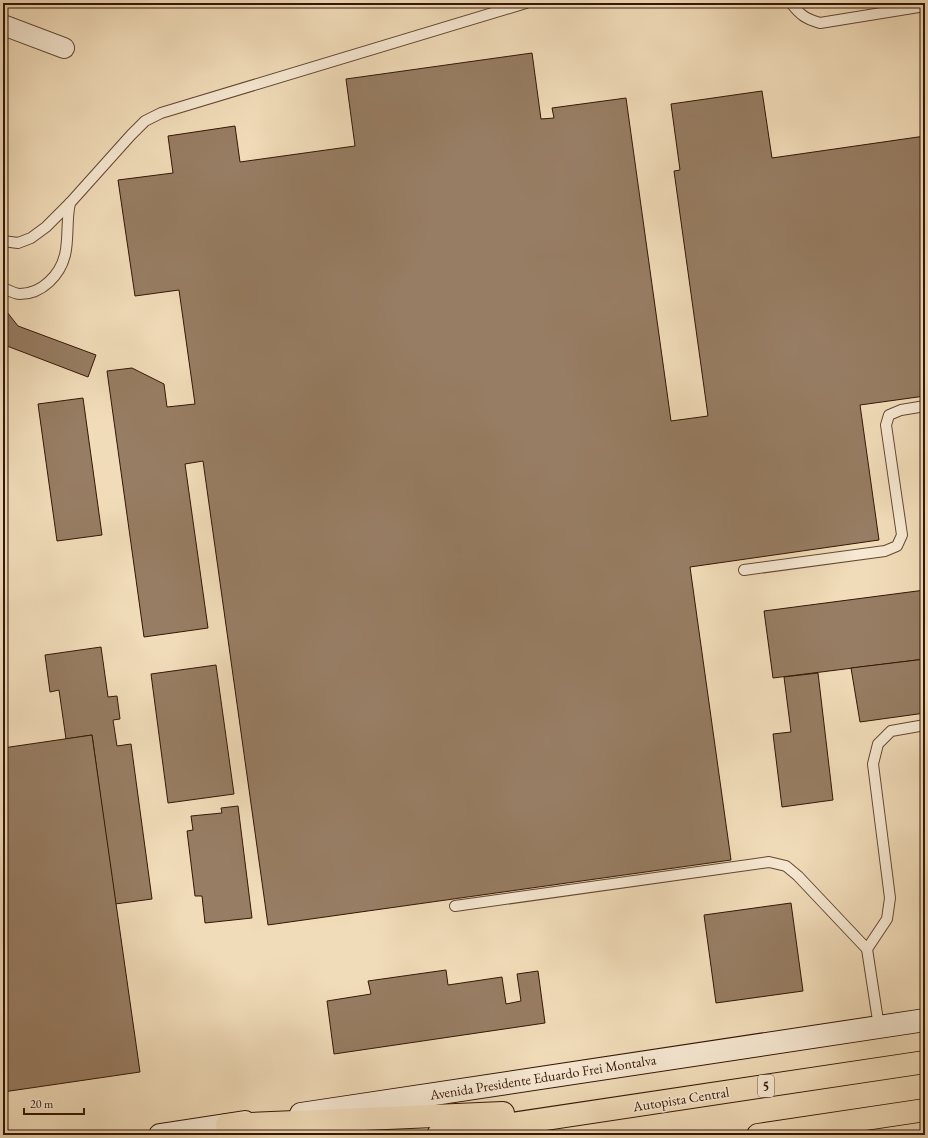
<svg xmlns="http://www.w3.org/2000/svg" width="928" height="1138" font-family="'EB Garamond',serif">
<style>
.building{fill:#977d63;stroke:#351605}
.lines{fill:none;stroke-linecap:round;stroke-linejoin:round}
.lane-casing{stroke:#644832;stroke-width:12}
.street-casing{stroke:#644832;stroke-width:22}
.secondary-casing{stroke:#351605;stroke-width:24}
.highway-casing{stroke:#351605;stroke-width:24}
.lane{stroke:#f6e8d2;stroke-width:10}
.street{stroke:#f6e8d2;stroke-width:20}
.secondary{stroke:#f6e8d2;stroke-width:22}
.highway{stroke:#f1dcb9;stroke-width:22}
.labels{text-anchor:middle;stroke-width:3.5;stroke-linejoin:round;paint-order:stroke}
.shield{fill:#f6e8d2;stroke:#6f5542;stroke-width:1}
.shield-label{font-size:13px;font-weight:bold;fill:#351605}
.street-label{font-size:14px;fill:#351605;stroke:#f6e8d2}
</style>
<rect width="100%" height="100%" fill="#f1dcb9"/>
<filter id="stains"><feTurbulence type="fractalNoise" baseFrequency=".005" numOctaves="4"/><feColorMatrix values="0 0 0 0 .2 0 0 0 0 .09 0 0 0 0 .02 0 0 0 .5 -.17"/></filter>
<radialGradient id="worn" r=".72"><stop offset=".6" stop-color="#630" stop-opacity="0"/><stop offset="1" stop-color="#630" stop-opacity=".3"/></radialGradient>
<g class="building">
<polygon points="532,53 541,119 554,118 552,108 626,98 671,421 708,416 674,171 680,170 671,104 762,91 772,158 925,136 925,396 860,405 879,540 690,567 731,860 268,925 203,461 185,464 208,628 144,637 107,371 132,368 164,384 167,407 195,404 179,290 135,296 118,180 173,173 168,136 235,126 240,162 355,146 346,79"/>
<polygon points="3,307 18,326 96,355 88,377 7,346 3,340"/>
<polygon points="83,398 102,535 57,541 38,404"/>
<polygon points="925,440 925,472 921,441"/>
<polygon points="925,590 925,659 773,678 764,611"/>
<polygon points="101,647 108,697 117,696 120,719 113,720 117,746 131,744 152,899 115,904 92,735 66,739 59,690 50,692 45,655"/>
<polygon points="925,659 925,713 860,722 851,668"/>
<polygon points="216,665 234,794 168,803 151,674"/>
<polygon points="818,673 833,800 782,807 773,734 791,732 784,677"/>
<polygon points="92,735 140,1072 3,1092 3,748"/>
<polygon points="238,806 252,918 205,923 202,896 195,896 187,831 193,830 191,816 222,813 221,808"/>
<polygon points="791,903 803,991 716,1003 704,915"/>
<polygon points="446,970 448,985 502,977 506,1004 521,1001 517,974 538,971 545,1023 334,1054 327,1001 371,994 368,981"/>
</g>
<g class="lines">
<defs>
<g id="lane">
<path d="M791,3C800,15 806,19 820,23L925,6"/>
<polyline points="3,241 18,243 31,238 46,227 70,203 131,135 145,121 161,113 526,3"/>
<path d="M3,288C8,290 15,294 20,294C42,294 60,275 65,255C69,238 66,220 70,203"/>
<polyline points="744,570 885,551 897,546 902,535 886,425 889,415 901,410 925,406"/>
<polyline points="455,906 769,862 786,866 798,876 867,949 879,1027"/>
<polyline points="867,949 887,919 890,898 873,764 878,744 891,731 925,725"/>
</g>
<polyline id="street" points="3,25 64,48"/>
<g id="secondary">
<polyline points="301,1114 925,1020"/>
<polyline points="160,1135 245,1122"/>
</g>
<g id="highway">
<polyline points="227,1125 503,1113"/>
<polyline points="438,1135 925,1062"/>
<polyline points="758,1135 925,1110"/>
</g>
</defs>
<use href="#lane" class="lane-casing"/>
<use href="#street" class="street-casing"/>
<use href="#secondary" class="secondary-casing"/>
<use href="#highway" class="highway-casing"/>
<use href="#lane" class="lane"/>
<use href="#street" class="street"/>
<use href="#secondary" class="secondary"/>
<use href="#highway" class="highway"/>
</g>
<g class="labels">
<rect class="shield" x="758" y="1075" width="16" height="22" rx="3"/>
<g class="shield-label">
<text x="766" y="1091">5</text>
</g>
<g class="street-label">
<text transform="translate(543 1077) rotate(-9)" y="5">Avenida Presidente Eduardo Frei Montalva</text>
<text transform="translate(681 1099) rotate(-9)" y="5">Autopista Central</text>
</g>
</g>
<rect width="928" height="1138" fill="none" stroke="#f1dcb9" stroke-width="16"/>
<rect x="4" y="4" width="920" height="1130" fill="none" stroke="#351605" stroke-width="2"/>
<rect x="8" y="8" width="912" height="1122" fill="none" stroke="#351605"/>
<path d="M24 1108v6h60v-6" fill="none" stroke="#351605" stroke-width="2"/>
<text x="30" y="1108" font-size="12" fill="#351605" stroke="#f6e8d2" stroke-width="3" paint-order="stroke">20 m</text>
<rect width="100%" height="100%" filter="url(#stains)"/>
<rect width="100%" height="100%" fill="url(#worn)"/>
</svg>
